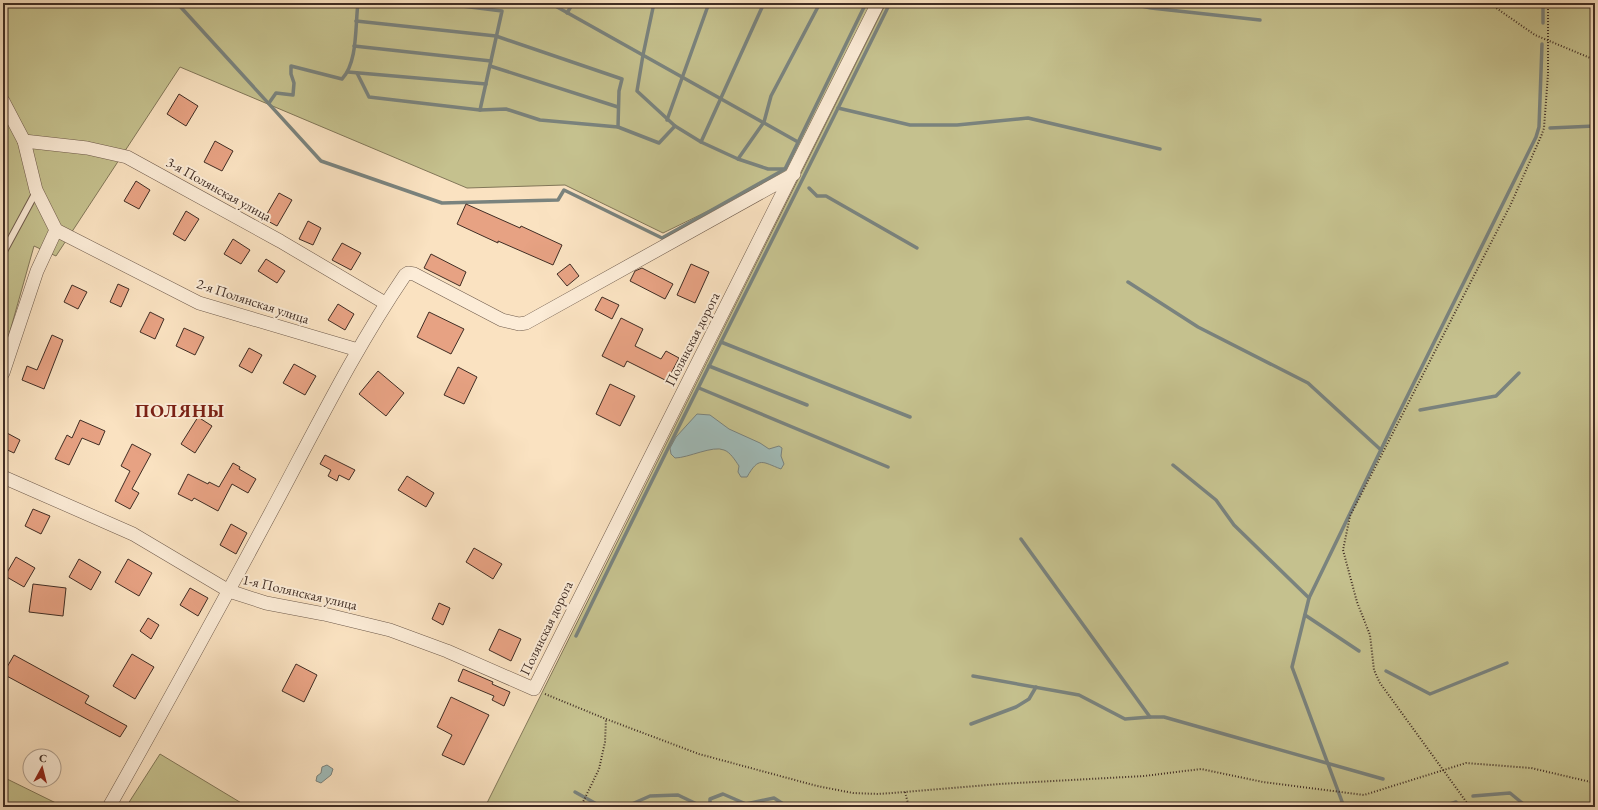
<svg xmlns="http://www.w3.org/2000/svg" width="1598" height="810" font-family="'EB Garamond',serif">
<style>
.green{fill:#c5c18e;stroke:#827759}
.water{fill:#a0bcba;stroke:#7a837e}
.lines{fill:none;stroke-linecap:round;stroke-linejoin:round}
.stream{stroke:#7a837e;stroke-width:3.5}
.building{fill:#e7a283;stroke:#402d24}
.lane-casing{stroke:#6e5a4b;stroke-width:8}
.street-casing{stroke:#6e5a4b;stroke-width:14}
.path{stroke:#402d24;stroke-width:2;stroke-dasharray:1 2;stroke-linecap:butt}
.lane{stroke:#fcecd7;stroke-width:6}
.street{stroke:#fcecd7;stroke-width:13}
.labels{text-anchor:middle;stroke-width:4;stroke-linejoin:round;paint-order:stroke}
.street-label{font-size:14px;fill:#402d24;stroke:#fcecd7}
.district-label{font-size:18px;font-weight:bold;letter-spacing:1px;fill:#7a1f14;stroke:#fcecd7}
</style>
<rect width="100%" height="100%" fill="#fae2c1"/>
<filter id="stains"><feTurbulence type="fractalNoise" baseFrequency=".005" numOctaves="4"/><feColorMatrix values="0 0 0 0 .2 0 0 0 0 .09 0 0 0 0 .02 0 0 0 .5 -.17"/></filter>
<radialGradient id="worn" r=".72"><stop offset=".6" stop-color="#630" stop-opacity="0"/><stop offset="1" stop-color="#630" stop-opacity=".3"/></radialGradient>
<g class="green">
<polygon points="3,3 873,3 790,171 663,233 565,185 467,188 180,67 56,256 34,246 3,356"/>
<polygon points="886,3 1595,3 1595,807 485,807"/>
<polygon points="160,754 248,807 126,807"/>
<polygon points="3,777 64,807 3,807"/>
</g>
<g class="water">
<path d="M697,414L710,415L729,429L760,443L769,449L779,446L782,448L781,456L784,464L781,469C762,462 759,456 747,477H741L738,472L739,466C735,460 730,452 724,450C713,445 688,458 675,458L671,454L670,448L676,437Z"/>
<polygon points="327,765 333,769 331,775 321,783 316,781 317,776 321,773 322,767"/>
</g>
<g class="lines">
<g class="stream">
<polyline points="177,3 321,161 442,203 558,200 564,190 662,238 785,169 866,3"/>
<polyline points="438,3 502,11 480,110 506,109 540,120 618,127 659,143 675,126"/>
<polyline points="550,3 798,142"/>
<polyline points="654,3 643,55 637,91 675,126 701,142 738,159 768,169 784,169"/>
<polyline points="1127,3 1151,8 1260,20"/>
<polyline points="1543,3 1543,23"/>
<polyline points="567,13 573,3"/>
<polyline points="356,21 496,36 622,79 619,91 618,127"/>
<polyline points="354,46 491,61"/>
<polyline points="490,66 618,107"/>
<polyline points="348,72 486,84"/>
<polyline points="357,73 369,97 480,110"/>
<path d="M269,103L276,93L293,95L294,83L291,74V66L342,79C358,62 355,26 358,3"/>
<polyline points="838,108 910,125 957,125 1028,118 1160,149"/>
<polyline points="667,120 709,3"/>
<polyline points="1550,128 1595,126"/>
<polyline points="701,142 764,3"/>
<polyline points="738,159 764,122 771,96 820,3"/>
<polyline points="809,188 817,196 826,196 917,248"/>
<polyline points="1128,282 1198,327 1308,383 1381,450"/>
<polyline points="721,342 910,417"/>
<polyline points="709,366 807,405"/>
<polyline points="699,388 888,467"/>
<polyline points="1420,410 1496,396 1519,373"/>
<polyline points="1173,465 1216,500 1234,525 1309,598"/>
<polyline points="1021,539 1150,717 1164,717 1383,779"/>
<polyline points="1305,615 1359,651"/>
<path d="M576,636C678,424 786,215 890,3"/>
<polyline points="1386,671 1430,694 1507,663"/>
<polyline points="973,676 1079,695 1125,719 1150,717"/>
<polyline points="971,724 1016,707 1029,699 1036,687"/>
<polyline points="575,792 602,807"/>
<polyline points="1473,796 1510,793 1527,807"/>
<polyline points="625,807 650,796 678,795 703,807"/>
<polyline points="710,807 710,799 723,794 746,804 774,798 788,807"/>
<polyline points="817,807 820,807"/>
<polyline points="1344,807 1292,667 1309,598 1390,431 1536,137 1539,127 1542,44"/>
<polyline points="1441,807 1456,802"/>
</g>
</g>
<g class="building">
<polygon points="179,94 198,106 186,126 167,114"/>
<polygon points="215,141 233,151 222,171 204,162"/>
<polygon points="136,181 150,190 139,209 124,201"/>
<polygon points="279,193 292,200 277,226 264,219"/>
<polygon points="466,204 520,228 521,226 562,245 553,265 498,241 498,243 457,224"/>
<polygon points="186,211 199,219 185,241 173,234"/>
<polygon points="308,221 321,228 313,245 299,239"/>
<polygon points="233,239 250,250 241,264 224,254"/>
<polygon points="342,243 361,253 351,270 332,260"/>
<polygon points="431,254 466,272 460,286 424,268"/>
<polygon points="266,259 285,271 277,283 258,271"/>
<polygon points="570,264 579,276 567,286 557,274"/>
<polygon points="691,264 709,272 695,303 677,295"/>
<polygon points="642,268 673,284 665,299 630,281 635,271"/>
<polygon points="118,284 129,289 121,307 110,302"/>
<polygon points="72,285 87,292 78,309 64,302"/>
<polygon points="602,297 619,305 612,319 595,310"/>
<polygon points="338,304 354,314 345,330 328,320"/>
<polygon points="150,312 164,319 155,339 140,332"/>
<polygon points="429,312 464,329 451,354 417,337"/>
<polygon points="621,318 643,329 635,346 661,359 666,351 679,358 667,381 627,361 624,367 602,356"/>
<polygon points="184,328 204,337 195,355 176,346"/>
<polygon points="52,335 63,340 44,389 22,380 27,366 37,370"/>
<polygon points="249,348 262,355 252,373 239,366"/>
<polygon points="294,364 316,376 305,395 283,383"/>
<polygon points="458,367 477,377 464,404 444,395"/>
<polygon points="378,371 404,393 386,416 359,394"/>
<polygon points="610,384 635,396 620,426 596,414"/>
<polygon points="198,417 212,426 195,453 181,444"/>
<polygon points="80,420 105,431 99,445 82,438 69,465 55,459 67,435 72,438"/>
<polygon points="7,433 20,440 14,453 3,448 3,442"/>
<polygon points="132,444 151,454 132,489 139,493 130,509 115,501 130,471 121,466"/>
<polygon points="325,455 355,470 349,480 339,475 337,481 328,476 331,470 320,464"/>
<polygon points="233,463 240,467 239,469 256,479 248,493 232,484 218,511 194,498 192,501 178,494 188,474 208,484 209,482 219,487"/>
<polygon points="407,476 434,493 426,507 398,490"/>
<polygon points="33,509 50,516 41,534 25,526"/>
<polygon points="231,524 247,533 236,554 220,545"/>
<polygon points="474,548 502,564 493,579 466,562"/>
<polygon points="16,557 35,568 24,587 5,576"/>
<polygon points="79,559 101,572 91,590 69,577"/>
<polygon points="128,559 152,573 139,596 115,582"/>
<polygon points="33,584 66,588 63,616 29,612"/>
<polygon points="190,588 208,598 198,616 180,605"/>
<polygon points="439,603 450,608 443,625 432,619"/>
<polygon points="148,618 159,625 151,639 140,631"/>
<polygon points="499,629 521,639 511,661 489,650"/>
<polygon points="132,654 154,667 135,699 113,686"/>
<polygon points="14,655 89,696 85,703 127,726 120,737 3,674"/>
<polygon points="296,664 317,675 304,702 282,691"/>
<polygon points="463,669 493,682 492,684 510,692 504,706 492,700 494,696 458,681"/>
<polygon points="451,697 489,715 464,765 442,755 452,735 437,727"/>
</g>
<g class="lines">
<defs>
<polyline id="lane" points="3,253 36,192"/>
<g id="street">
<polyline points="3,101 24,141 36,190 56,230 37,271 3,373"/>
<polyline points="24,141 87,148 127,157 280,241 385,303"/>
<polyline points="56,230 199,303 358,350"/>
<polyline points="3,477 133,534 229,591 266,603 324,614 390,630 447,651 534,689 878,3"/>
<path d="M109,807C164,709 218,611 271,512C314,432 354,350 405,275L408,273L414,274L502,320L519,324L526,323L794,174"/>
</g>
</defs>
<use href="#lane" class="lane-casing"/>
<use href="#street" class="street-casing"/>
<g class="path">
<polyline points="1489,3 1535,35 1595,60"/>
<polyline points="545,694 606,719 699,754 817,786 853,793 878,794 905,792 999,784 1144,776 1201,769 1263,782 1364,795 1466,763 1531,768 1595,783"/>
<polyline points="905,792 909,807"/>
<polyline points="584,807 583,802 599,769 605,742 606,719"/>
<polyline points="1470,807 1380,683 1374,670 1370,635 1357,602 1343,550 1350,516 1511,204 1542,134 1544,128 1548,74 1548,3"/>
</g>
<use href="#lane" class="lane"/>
<use href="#street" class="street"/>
</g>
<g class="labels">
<g class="street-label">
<text transform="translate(219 189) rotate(29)" y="5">3-я Полянская улица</text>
<text transform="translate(253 301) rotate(18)" y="5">2-я Полянская улица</text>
<text transform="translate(692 339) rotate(-63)" y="5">Полянская дорога</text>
<text transform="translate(300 592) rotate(13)" y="5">1-я Полянская улица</text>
<text transform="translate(546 628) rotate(-64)" y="5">Полянская дорога</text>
</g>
<g class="district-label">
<text x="180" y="417">ПОЛЯНЫ</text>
</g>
</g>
<rect width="1598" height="810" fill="none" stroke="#fae2c1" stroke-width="16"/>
<rect x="4" y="4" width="1590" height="802" fill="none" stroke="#402d24" stroke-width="2"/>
<rect x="8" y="8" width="1582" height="794" fill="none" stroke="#402d24"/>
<g transform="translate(42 768) rotate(7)"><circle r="19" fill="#fcecd7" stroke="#b1a08f"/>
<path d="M0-3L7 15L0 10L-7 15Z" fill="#8f2418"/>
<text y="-6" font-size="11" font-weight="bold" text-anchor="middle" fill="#402d24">С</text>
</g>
<rect width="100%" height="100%" filter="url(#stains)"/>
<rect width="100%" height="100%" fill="url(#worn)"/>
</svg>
